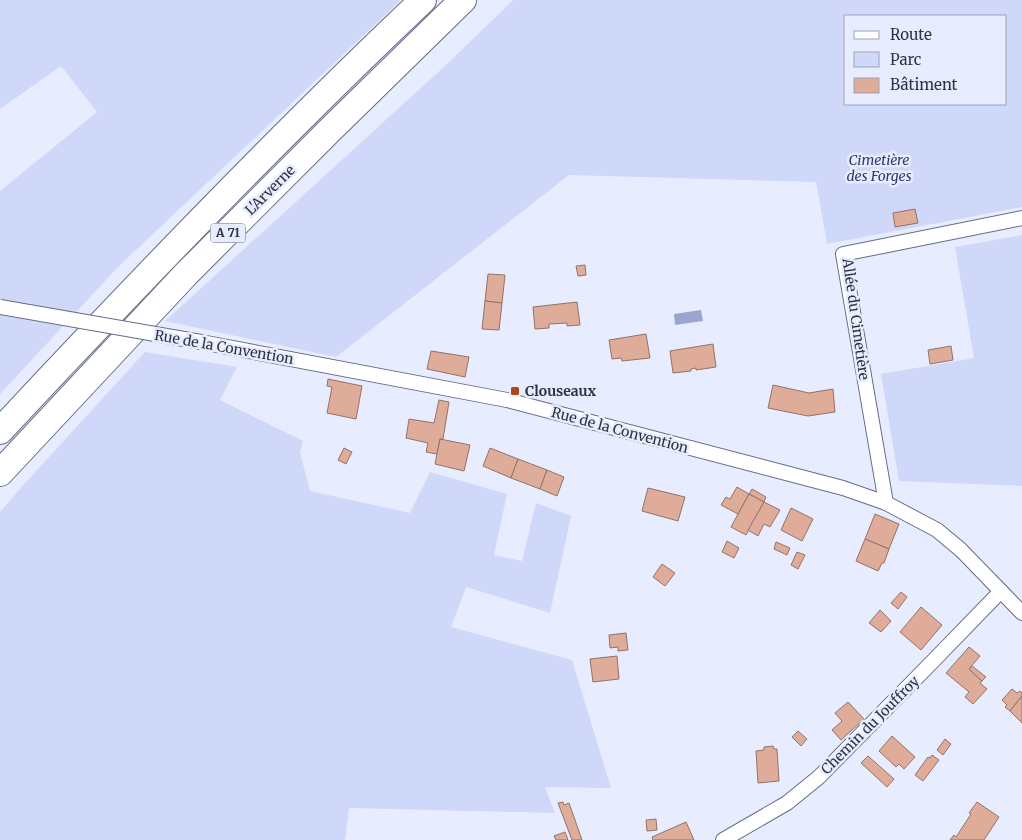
<svg xmlns="http://www.w3.org/2000/svg" width="1022" height="840" font-family="Merriweather,serif">
<style>
.green{fill:#d0d8f9;fill-rule:evenodd}
.water{fill:#9ba5d1}
.building{fill:#dfac99;stroke:#917368}
.lines{fill:none;stroke-linecap:round;stroke-linejoin:round}
.minor-casing{stroke:#666c86;stroke-width:16}
.motorway-casing{stroke:#666c86;stroke-width:28}
.minor{stroke:#fff;stroke-width:14}
.motorway{stroke:#fff;stroke-width:26}
.minor-bridge-casing{stroke:#666c86;stroke-width:16;stroke-linecap:butt}
.minor-bridge{stroke:#fff;stroke-width:14}
.poi-dot{fill:#ad481c;stroke:#e8ecff;stroke-width:2}
.labels{text-anchor:middle;stroke-width:5;stroke-linejoin:round;paint-order:stroke}
.shield{fill:#e8ecff;stroke:#676a78;stroke-width:1}
.shield-label{font-size:12px;font-weight:bold;fill:#30333e}
.park-label{font-size:14px;font-style:italic;fill:#313971;stroke:#e8ecff}
.street-label{font-size:14px;fill:#30333e;stroke:#e8ecff}
.poi-label{font-size:14px;font-weight:bold;fill:#30333e;stroke:#e8ecff;text-anchor:start}
</style>
<rect width="100%" height="100%" fill="#e8ecff"/>
<g class="green">
<polygon points="0,0 401,0 118,267 0,394 0,191 97,112 61,66 0,109"/>
<path d="M513,0H1022V207L827,244L816,182L569,175L336,357L165,321L446,65ZM846,16H1006V104H846Z"/>
<polygon points="1022,235 1022,486 899,481 881,374 974,358 955,247"/>
<polygon points="145,352 237,367 220,400 303,441 300,452 310,491 410,513 430,472 507,494 494,555 522,561 536,503 571,516 550,613 466,587 451,627 572,660 611,788 545,787 555,813 349,808 345,840 0,840 0,512 17,492"/>
</g>
<polygon class="water" points="701,310 703,321 675,325 674,314"/>
<g class="building">
<polygon points="915,209 918,223 895,227 893,213"/>
<polygon points="585,265 586,275 578,276 576,266"/>
<polygon points="488,274 505,275 502,303 485,301"/>
<polygon points="485,301 502,303 499,330 482,329"/>
<polygon points="577,302 580,325 567,326 567,323 549,324 549,328 535,329 533,307"/>
<polygon points="646,334 650,358 622,361 621,358 612,359 609,340"/>
<polygon points="713,344 716,367 696,370 696,368 691,369 691,371 673,373 670,351"/>
<polygon points="951,346 953,360 930,364 928,350"/>
<polygon points="431,351 469,357 465,377 427,369"/>
<polygon points="328,379 362,386 356,419 327,413 332,387 327,386"/>
<polygon points="773,385 809,393 833,389 835,412 808,416 768,408"/>
<polygon points="439,400 449,402 443,439 440,439 437,454 426,452 428,443 406,438 409,419 434,423"/>
<polygon points="440,439 470,445 464,471 435,464"/>
<polygon points="344,448 352,452 346,464 338,460"/>
<polygon points="490,448 518,459 511,478 483,466"/>
<polygon points="518,459 547,470 540,489 511,478"/>
<polygon points="547,470 564,477 557,496 540,489"/>
<polygon points="737,487 749,494 738,514 721,505 726,497 730,499"/>
<polygon points="648,488 685,497 678,521 642,511"/>
<polygon points="752,489 766,497 764,502 749,494"/>
<polygon points="749,494 764,502 746,535 731,527"/>
<polygon points="764,502 780,510 770,527 764,524 758,536 748,530"/>
<polygon points="791,508 813,519 802,541 781,530"/>
<polygon points="875,514 899,524 889,549 865,539"/>
<polygon points="865,539 889,549 884,563 882,563 878,571 856,561"/>
<polygon points="727,541 739,548 734,558 722,552"/>
<polygon points="776,542 790,548 787,555 774,549"/>
<polygon points="797,552 805,555 798,569 791,565"/>
<polygon points="662,564 675,573 665,586 653,577"/>
<polygon points="901,592 907,597 898,609 891,603"/>
<polygon points="921,607 942,625 921,650 900,632"/>
<polygon points="880,610 891,621 881,632 869,623"/>
<polygon points="626,633 628,650 618,651 618,647 610,648 609,635"/>
<polygon points="969,647 980,656 969,669 982,681 980,683 987,689 973,704 965,697 969,692 946,673"/>
<polygon points="617,656 619,679 593,682 590,659"/>
<polygon points="972,666 986,677 982,681 969,669"/>
<polygon points="1012,689 1017,693 1020,691 1022,693 1022,696 1010,711 1005,707 1007,705 1002,700"/>
<polygon points="1022,696 1022,723 1010,711"/>
<polygon points="848,702 864,719 841,740 832,730 842,721 835,713"/>
<polygon points="798,731 807,739 801,746 792,737"/>
<polygon points="892,736 915,757 904,769 899,764 896,767 879,751"/>
<polygon points="945,739 951,744 943,755 937,750"/>
<polygon points="773,746 774,749 777,749 779,781 758,783 756,751 764,750 764,747"/>
<polygon points="932,755 939,760 923,781 915,775 928,757 930,758"/>
<polygon points="868,756 894,779 887,787 861,763"/>
<polygon points="563,802 564,805 569,803 582,840 572,840 558,803"/>
<polygon points="977,802 999,817 984,840 950,840 954,835 956,837 971,814 969,813"/>
<polygon points="656,819 657,830 647,831 646,820"/>
<polygon points="686,822 694,840 653,840 652,837"/>
<polygon points="565,832 568,840 556,840 554,836"/>
</g>
<g class="lines">
<defs>
<g id="minor">
<polyline points="201,342 507,400 843,488 886,503 937,530 961,550 1022,613"/>
<polyline points="886,503 843,254 1022,218"/>
<polyline points="723,840 787,803 819,777 936,658 1001,591"/>
</g>
<g id="motorway">
<path d="M0,431C137,284 277,138 423,0"/>
<polyline points="0,473 187,273 329,131 463,0"/>
</g>
</defs>
<use href="#minor" class="minor-casing"/>
<use href="#motorway" class="motorway-casing"/>
<use href="#minor" class="minor"/>
<use href="#motorway" class="motorway"/>
<defs>
<polyline id="minor-bridge" points="0,307 201,342"/>
</defs>
<use href="#minor-bridge" class="minor-bridge-casing"/>
<use href="#minor-bridge" class="minor-bridge"/>
</g>
<rect class="poi-dot" x="510" y="386" width="10" height="10" rx="2.5"/>
<g class="labels">
<rect class="shield" x="210.5" y="223.5" width="35" height="19" rx="4"/>
<g class="shield-label">
<text x="228" y="237">A 71</text>
</g>
<g class="park-label">
<text x="879" y="165">Cimetière<tspan x="879" dy="16">des Forges</tspan></text>
</g>
<g class="street-label">
<text transform="translate(270 190) rotate(-45)" y="5">L'Arverne</text>
<text transform="translate(856 319) rotate(82)" y="5">Allée du Cimetière</text>
<text transform="translate(224 347) rotate(10)" y="5">Rue de la Convention</text>
<text transform="translate(620 430) rotate(15)" y="5">Rue de la Convention</text>
<text transform="translate(870 725) rotate(-45)" y="5">Chemin du Jouffroy</text>
</g>
<g class="poi-label">
<text x="525" y="396">Clouseaux</text>
</g>
</g>
<rect x="844" y="15" width="162" height="90" fill="#e8ecff" stroke="#9ea2b2"/>
<rect x="854" y="31" width="25" height="8" fill="#ffffff" stroke="#9ea2b2"/>
<text x="890" y="40" font-size="15" fill="#30333e">Route</text>
<rect x="854" y="52" width="25" height="15" fill="#d0d8f9" stroke="#9ea2b2"/>
<text x="890" y="65" font-size="15" fill="#30333e">Parc</text>
<rect x="854" y="78" width="25" height="15" fill="#dfac99" stroke="#9ea2b2"/>
<text x="890" y="90" font-size="15" fill="#30333e">Bâtiment</text>
</svg>
